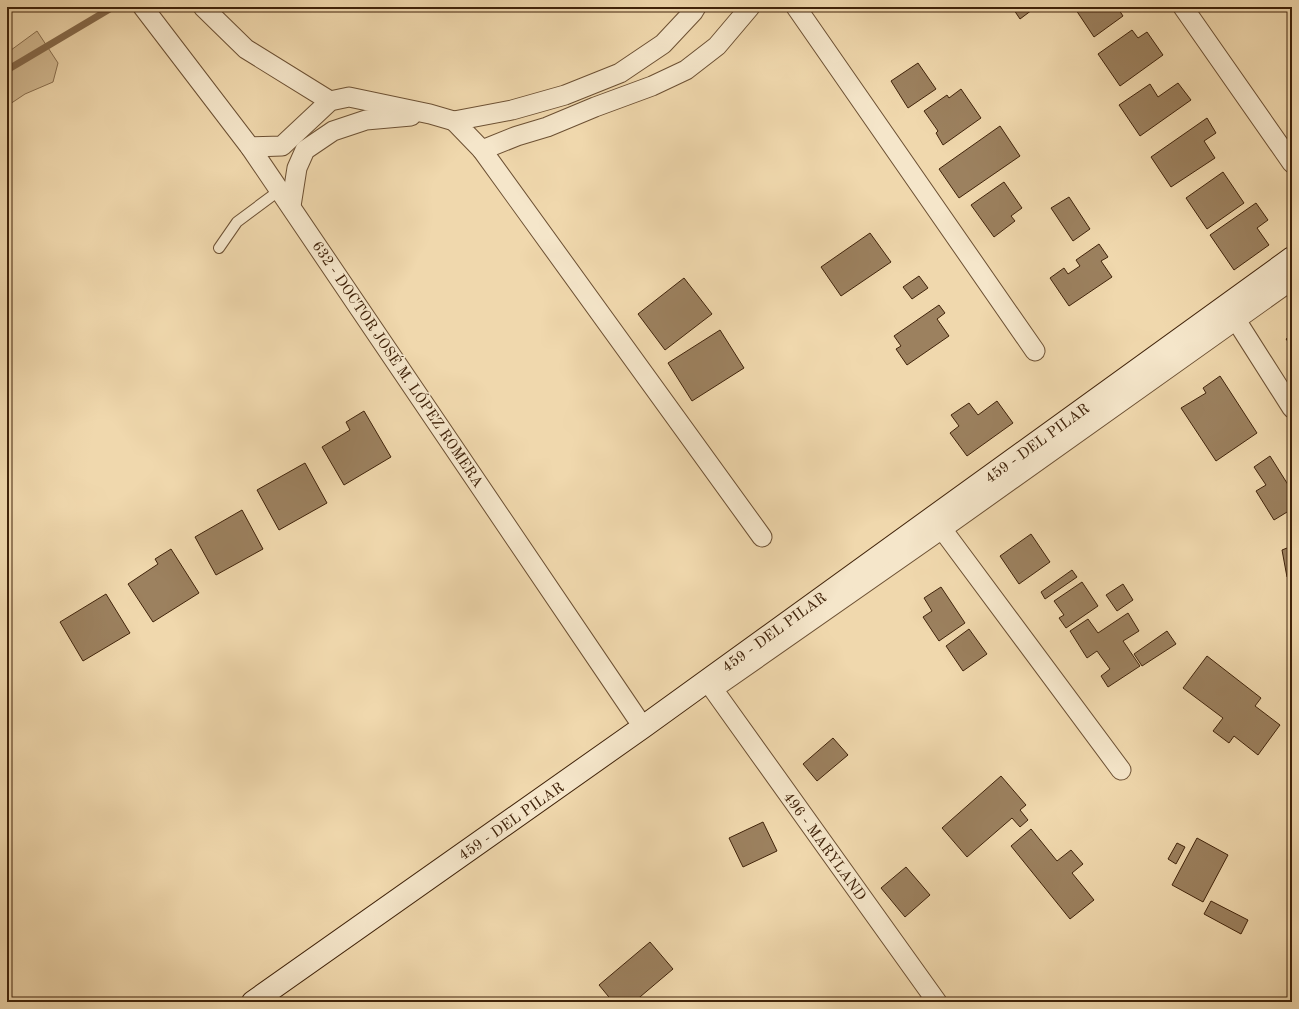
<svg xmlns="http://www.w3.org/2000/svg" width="1299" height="1009" font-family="'Old Standard TT',serif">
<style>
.green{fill:#d2b991;stroke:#896e4e}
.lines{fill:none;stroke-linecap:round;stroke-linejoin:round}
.stream{stroke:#866a4b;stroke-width:7}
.building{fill:#9c815f;stroke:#40230a}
.lane-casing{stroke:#6c5033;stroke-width:12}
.street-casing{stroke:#6c5033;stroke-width:21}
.secondary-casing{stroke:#40230a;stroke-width:24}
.lane{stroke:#f5e6ca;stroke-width:10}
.street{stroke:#f5e6ca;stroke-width:19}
.secondary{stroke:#f5e6ca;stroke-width:22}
.labels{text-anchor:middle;stroke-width:3;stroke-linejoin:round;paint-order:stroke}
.street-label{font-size:15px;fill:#40230a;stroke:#f5e6ca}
</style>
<rect width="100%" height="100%" fill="#f0d8ad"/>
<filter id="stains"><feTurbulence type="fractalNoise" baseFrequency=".005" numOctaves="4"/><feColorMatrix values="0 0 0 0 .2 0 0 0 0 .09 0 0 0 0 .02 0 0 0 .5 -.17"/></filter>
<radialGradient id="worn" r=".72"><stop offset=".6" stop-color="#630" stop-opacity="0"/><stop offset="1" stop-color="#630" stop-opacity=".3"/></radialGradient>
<polygon class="green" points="37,31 58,63 53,82 25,94 7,106 7,53"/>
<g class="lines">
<polyline class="stream" points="7,70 113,7"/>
</g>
<g class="building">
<polygon points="1012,7 1036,7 1020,19"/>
<polygon points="1074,7 1117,7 1123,16 1094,37"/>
<polygon points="1132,30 1138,38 1147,32 1163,55 1120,86 1098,54"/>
<polygon points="918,63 936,89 908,108 891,81"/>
<polygon points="1178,83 1191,100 1140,136 1119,105 1150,84 1158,97"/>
<polygon points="961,89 981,118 943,145 936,133 938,131 924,111 947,95 949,98"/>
<polygon points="1207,118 1216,133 1204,141 1215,158 1171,187 1151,157"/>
<polygon points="1000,126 1020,156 959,198 939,169"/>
<polygon points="1223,172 1244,203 1207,229 1186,198"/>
<polygon points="1004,182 1022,208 1011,216 1015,221 994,237 971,205"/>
<polygon points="1069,197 1090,229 1073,241 1051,208"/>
<polygon points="1256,203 1268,220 1257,228 1269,245 1234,270 1210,235"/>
<polygon points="870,233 891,262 841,296 821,267"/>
<polygon points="1099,244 1108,257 1101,261 1112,277 1069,306 1050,278 1064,268 1068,274 1080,266 1076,260"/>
<polygon points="919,276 928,288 912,299 903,287"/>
<polygon points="684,278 712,314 665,350 638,314"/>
<polygon points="939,305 945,313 937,319 949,336 907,365 896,349 901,346 894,336"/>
<polygon points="720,330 744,368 692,401 668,363"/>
<polygon points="1292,335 1292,347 1286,339"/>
<polygon points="1220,376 1257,433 1216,461 1181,408 1206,393 1203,388"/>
<polygon points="997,401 1013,423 967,456 950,433 959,426 951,415 969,403 978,415"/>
<polygon points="364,411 391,457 344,485 322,447 350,430 346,422"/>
<polygon points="1270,456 1292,491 1292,509 1274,520 1256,491 1266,485 1254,467"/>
<polygon points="305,463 327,503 279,530 257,490"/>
<polygon points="242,510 263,549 216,575 195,537"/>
<polygon points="1031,534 1050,562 1019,584 1000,556"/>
<polygon points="1292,546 1292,575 1287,577 1282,550"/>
<polygon points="171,549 199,593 153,622 128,584 158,564 155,559"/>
<polygon points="1072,570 1077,577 1045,599 1041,592"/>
<polygon points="1082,582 1098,606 1066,628 1059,618 1064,615 1054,601"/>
<polygon points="1123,584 1133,600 1117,611 1106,595"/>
<polygon points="941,587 965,623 939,641 923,617 932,611 924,598"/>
<polygon points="106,594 130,633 83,661 60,622"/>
<polygon points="1128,613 1139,631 1123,641 1140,666 1108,687 1101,676 1110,669 1097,651 1087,658 1070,631 1088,619 1098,633"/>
<polygon points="969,629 987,654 963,671 946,646"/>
<polygon points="1167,631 1176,644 1142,666 1134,654"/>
<polygon points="1207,656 1261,698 1255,706 1280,725 1258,755 1234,736 1229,743 1213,731 1223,718 1183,688"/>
<polygon points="833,738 848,755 817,781 803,764"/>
<polygon points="1001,776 1026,805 1020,810 1028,820 1020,827 1012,818 967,857 942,828"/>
<polygon points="763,822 777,851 743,867 729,838"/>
<polygon points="1031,829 1057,861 1071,850 1083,864 1072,873 1094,900 1070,919 1011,846"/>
<polygon points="1197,838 1228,855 1203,902 1172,885"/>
<polygon points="1177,843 1185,847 1176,864 1168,859"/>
<polygon points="906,867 930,895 905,917 881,888"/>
<polygon points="1211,901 1248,920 1241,934 1204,914"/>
<polygon points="650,942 673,969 634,1002 613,1002 599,985"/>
</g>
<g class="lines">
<defs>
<polyline id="lane" points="219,248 237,222 280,190"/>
<g id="street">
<polyline points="143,7 250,147 643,727"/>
<polyline points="203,7 246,49 330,101"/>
<polyline points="696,7 693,12 663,44 620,73 565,95 512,110 454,121 482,150 517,136 547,127 595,107 652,86 686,70 717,46 750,7"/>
<polyline points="796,7 1035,351"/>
<polyline points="1183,7 1292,163"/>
<polyline points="250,147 282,146 330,101 349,97 430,114 454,121"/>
<polyline points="482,150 762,537"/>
<polyline points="291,206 297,168 305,150 333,131 366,120 411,116"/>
<polyline points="1236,320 1292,408"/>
<polyline points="942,529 1292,280"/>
<polyline points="937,1002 713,689 942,529 1121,770"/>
</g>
<polyline id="secondary" points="253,1002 643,727 1292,258"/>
</defs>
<use href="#lane" class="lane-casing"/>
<use href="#street" class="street-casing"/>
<use href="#secondary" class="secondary-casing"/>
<use href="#lane" class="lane"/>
<use href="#street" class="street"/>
<use href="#secondary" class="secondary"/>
</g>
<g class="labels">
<g class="street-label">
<text transform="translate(398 364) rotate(56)" y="5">632 - DOCTOR JOSÉ M. LÓPEZ ROMERA</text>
<text transform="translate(1037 443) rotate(-36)" y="5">459 - DEL PILAR</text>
<text transform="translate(774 632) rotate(-36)" y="5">459 - DEL PILAR</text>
<text transform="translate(511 821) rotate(-35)" y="5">459 - DEL PILAR</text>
<text transform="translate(825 846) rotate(54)" y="5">496 - MARYLAND</text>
</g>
</g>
<rect width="1299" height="1009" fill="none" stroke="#f0d8ad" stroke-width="24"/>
<rect x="8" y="8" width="1283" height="993" fill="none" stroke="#40230a" stroke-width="2"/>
<rect x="12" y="12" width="1275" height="985" fill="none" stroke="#40230a"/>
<rect width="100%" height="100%" filter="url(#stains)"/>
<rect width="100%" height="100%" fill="url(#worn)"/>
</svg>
